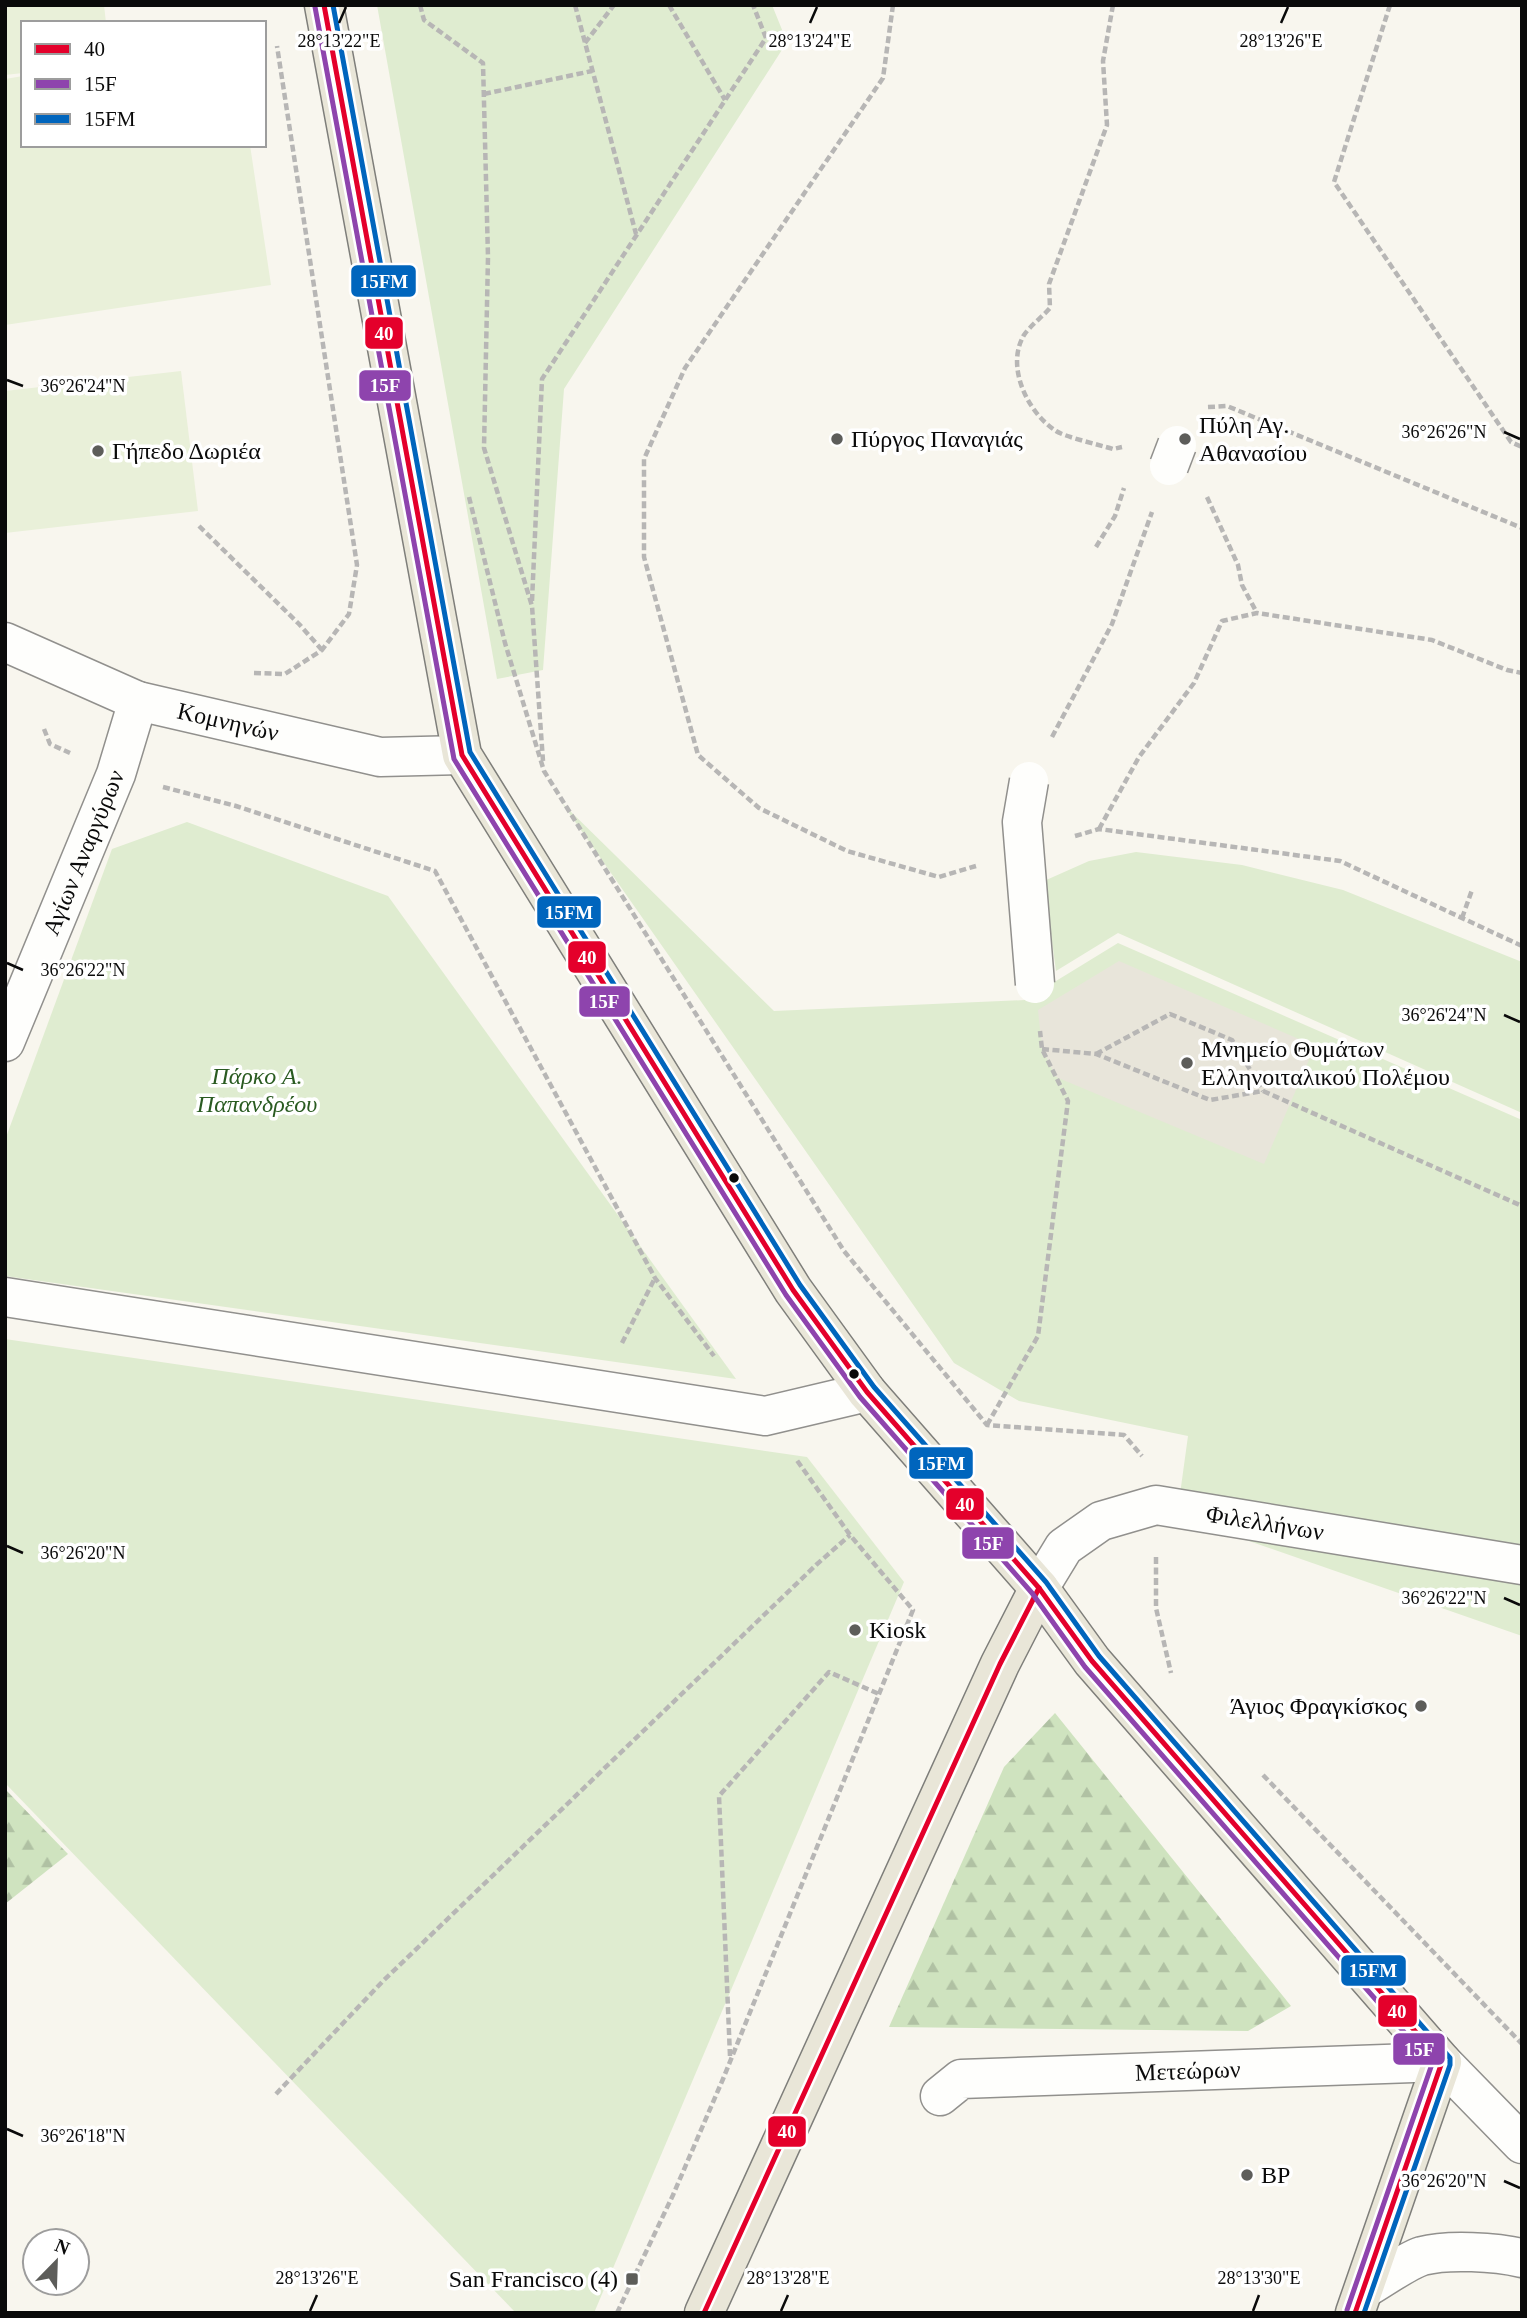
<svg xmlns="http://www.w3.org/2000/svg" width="1527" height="2318" font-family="Georgia,serif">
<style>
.green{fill:#dfecd0}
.forest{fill:url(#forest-firs)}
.pitch{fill:#e9f0d9}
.plaza{fill:#e8e5da}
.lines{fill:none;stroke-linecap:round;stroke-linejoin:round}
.minor-casing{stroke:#91908d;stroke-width:41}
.major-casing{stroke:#7e7e7a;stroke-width:41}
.path{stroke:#b7b6b5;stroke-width:4.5;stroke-dasharray:7 3.5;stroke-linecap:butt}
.minor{stroke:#fefefc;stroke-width:38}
.major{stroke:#e9e6d8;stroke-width:38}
.minor-bridge-casing{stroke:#91908d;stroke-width:41;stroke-linecap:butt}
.minor-bridge{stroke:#fefefc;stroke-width:38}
.bus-1-casing{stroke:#fff;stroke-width:10}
.bus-2-casing{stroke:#fff;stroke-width:10}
.bus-3-casing{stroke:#fff;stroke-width:10}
.bus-1{stroke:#e4002b;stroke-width:5}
.bus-2{stroke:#8e44ad;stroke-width:5}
.bus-3{stroke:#0065bd;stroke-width:5}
.ticks{fill:none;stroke:#0a0a0a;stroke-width:2.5}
.poi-dot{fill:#5d5d5a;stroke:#fff;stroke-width:2.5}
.bus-dot{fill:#0a0a0a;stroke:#fff;stroke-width:2.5}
.labels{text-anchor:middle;stroke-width:7;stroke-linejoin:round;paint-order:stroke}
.poi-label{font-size:24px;fill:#0a0a0a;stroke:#fff;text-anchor:start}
.street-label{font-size:24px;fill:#0a0a0a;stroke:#fff}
.park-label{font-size:24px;font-style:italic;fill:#2a5b21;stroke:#fff}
.ticks-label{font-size:18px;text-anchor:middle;fill:#0a0a0a;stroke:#fff;stroke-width:7;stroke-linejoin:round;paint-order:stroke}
.line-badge{stroke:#fff;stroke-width:2.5}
.badge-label{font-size:19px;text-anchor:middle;font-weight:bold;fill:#fff}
</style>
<defs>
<pattern id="forest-firs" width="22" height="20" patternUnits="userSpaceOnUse" patternTransform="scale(1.75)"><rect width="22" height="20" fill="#cfe3bf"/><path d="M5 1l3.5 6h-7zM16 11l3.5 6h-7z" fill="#b0c1a3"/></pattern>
</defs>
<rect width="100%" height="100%" fill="#f8f6ee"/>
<g class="green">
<polygon points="377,5 772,5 787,42 564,389 543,670 497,679"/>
<polygon points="562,803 774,1011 1025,1000 1118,943 1522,1120 1522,1636 1177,1516 1188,1436 1019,1401 954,1363"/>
<polygon points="187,822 388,896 736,1379 5,1276 5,1140 112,849"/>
<polygon points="1136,852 1242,865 1343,890 1522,962 1522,1113 1118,933 1056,971 1044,881 1089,861"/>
<polygon points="5,1339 807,1457 904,1582 594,2313 516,2313 5,1783"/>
</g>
<g class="forest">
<polygon points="1055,1713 1291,2006 1248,2031 889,2027 1004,1767"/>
<polygon points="5,1789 68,1854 5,1904"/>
</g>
<g class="pitch">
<polygon points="5,5 104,5 106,23 23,23 23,73 5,75"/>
<polygon points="23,76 23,145 250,145 271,285 5,325 5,79"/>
<polygon points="181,371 198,511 5,533 5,391"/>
</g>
<polygon class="plaza" points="1119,961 1315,1046 1264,1164 1056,1077 1042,1049 1038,1010"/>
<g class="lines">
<defs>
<g id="minor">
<path id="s1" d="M5,642L138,701L380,757L462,755"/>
<path id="s2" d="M5,1042L116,774L138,701"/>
<polyline points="5,1297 765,1416 867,1392"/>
<path id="s3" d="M1039,1588L1064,1547L1101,1521L1156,1505L1522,1565"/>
<path id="s4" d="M940,2096L961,2079L1442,2062L1522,2144"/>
<path d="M1364,2289C1380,2280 1406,2261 1422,2256C1448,2249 1496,2252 1522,2258"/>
</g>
<g id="major">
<polyline points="324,5 462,755 793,1290 867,1392 1039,1588 1092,1661 1442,2062 1355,2313"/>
<polyline points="704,2313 1000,1664 1039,1588"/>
</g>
</defs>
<use href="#minor" class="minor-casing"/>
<use href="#major" class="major-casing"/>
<g class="path">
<polyline points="420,5 424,20 483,63 488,257 484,448 532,606 543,761"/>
<polyline points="575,5 636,234"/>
<polyline points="669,5 725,100"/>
<polyline points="893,5 883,78 685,368 644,459 644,557 698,755 759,808 847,851 939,877 976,866"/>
<path d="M1113,5L1103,61L1107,125L1049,284L1050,308C1042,317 1030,326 1024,335C1005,367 1028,413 1056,431C1065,437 1100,445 1113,449L1122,447"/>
<polyline points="1390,5 1334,182 1511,442 1522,447"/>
<polyline points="585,43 614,5"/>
<polyline points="484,94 592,71"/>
<polyline points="1208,407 1227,406 1522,528"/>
<polyline points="469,497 505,643 544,771 844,1251 987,1425 1124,1435 1142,1456"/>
<polyline points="1207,497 1238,565 1242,585 1257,613"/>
<polyline points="199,526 299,624 322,650"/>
<polyline points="1096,547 1115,516 1124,488"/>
<polyline points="532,601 542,379 766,38 753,5"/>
<polyline points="254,673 285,674 322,650 349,614 357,565 277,46"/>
<polyline points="44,729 50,744 70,753"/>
<polyline points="1052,737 1112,624 1152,512"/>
<polyline points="163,787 236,806 435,871 655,1278 714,1356"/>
<polyline points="1099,829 1139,757 1194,683 1222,621 1257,613 1432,640 1507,670 1522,673"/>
<polyline points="1075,836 1099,829 1340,861 1522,946"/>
<polyline points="1462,918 1472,890"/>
<polyline points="1042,1049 1096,1054 1210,1100 1263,1091 1522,1206"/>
<polyline points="1096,1054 1170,1014 1232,1040 1263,1091"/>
<polyline points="622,1343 655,1278"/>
<polyline points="987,1425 1038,1336 1068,1101 1042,1049 1040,1031"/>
<polyline points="1156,1557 1156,1608 1171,1673"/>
<polyline points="1263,1775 1522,2044"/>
<polyline points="730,2056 719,1796 829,1672 879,1694"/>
<polyline points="276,2094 383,1981 816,1565 850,1535"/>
<polyline points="617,2313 673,2195 723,2079 913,1610 850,1535 796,1459"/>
</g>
<use href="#minor" class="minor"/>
<use href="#major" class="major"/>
<defs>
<g id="minor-bridge">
<polyline points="1169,466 1177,445"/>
<polyline points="1029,781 1022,822 1035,984"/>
</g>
</defs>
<use href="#minor-bridge" class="minor-bridge-casing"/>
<use href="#minor-bridge" class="minor-bridge"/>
<defs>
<g id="bus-1">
<polyline points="324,5 462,755 793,1290 867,1392 1039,1588 1092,1661 1442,2062 1355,2313"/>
<polyline points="704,2313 1000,1664 1039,1588"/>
</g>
<polyline id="bus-2" points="315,7 454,759 786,1295 860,1397 1032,1593 1085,1667 1432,2064 1347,2310"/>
<polyline id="bus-3" points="333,5 470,752 800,1285 874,1387 1046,1582 1099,1656 1450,2058 1450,2065 1364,2313"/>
</defs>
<use href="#bus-1" class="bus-1-casing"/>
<use href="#bus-2" class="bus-2-casing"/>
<use href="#bus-3" class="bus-3-casing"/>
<use href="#bus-1" class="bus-1"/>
<use href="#bus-2" class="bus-2"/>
<use href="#bus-3" class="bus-3"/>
</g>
<path class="ticks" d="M339,23L346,7M810,23L817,7M1281,23L1288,7M7,380L23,386M1504,432L1520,439M7,963L23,970M1504,1015L1520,1022M7,1546L23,1553M1504,1598L1520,1605M7,2129L23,2136M1504,2181L1520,2188M310,2311L317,2295M781,2311L788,2295M1253,2311L1259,2295"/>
<g class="poi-dot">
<circle cx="837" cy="439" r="7"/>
<circle cx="1185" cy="439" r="7"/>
<circle cx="98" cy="451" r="7"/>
<circle cx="1187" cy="1063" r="7"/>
<circle cx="855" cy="1630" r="7"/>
<circle cx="1421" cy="1706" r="7"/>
<circle cx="1247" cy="2175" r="7"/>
<rect x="625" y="2272" width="14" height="14" rx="3.5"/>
</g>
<g class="bus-dot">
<circle cx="734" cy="1178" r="6"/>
<circle cx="854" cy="1374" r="6"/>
</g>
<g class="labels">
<g class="poi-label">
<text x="1199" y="433">Πύλη Αγ.<tspan x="1199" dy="28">Αθανασίου</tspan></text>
<text x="851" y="447">Πύργος Παναγιάς</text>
<text x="112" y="459">Γήπεδο Δωριέα</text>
<text x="1201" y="1057">Μνημείο Θυμάτων<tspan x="1201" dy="28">Ελληνοιταλικού Πολέμου</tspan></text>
<text x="869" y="1638">Kiosk</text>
<text x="1407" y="1714" text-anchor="end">Άγιος Φραγκίσκος</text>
<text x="1261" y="2183">BP</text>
<text x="618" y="2287" text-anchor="end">San Francisco (4)</text>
</g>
<g class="street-label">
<text dy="8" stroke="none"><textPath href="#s1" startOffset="238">Κομνηνών</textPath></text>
<text dy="8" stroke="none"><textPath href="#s2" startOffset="205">Αγίων Αναργύρων</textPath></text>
<text dy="8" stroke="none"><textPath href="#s3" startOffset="261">Φιλελλήνων</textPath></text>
<text dy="8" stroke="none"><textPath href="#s4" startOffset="254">Μετεώρων</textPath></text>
</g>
<g class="park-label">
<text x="257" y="1084">Πάρκο Α.<tspan x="257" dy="28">Παπανδρέου</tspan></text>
</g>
</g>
<g class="ticks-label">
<text x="339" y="47">28°13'22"E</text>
<text x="810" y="47">28°13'24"E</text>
<text x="1281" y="47">28°13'26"E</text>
<text x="83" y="392">36°26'24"N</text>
<text x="1444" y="438">36°26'26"N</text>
<text x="83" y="976">36°26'22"N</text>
<text x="1444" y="1021">36°26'24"N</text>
<text x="83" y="1559">36°26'20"N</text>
<text x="1444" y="1604">36°26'22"N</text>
<text x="83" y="2142">36°26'18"N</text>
<text x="1444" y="2187">36°26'20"N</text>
<text x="317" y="2284">28°13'26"E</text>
<text x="788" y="2284">28°13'28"E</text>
<text x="1259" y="2284">28°13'30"E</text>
</g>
<g class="line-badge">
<rect x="350" y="264" width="67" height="34" rx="7" fill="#0065bd"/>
<rect x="364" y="316" width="40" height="34" rx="7" fill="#e4002b"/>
<rect x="358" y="369" width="54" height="33" rx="7" fill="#8e44ad"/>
<rect x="536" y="895" width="66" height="34" rx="7" fill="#0065bd"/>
<rect x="567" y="940" width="40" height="34" rx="7" fill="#e4002b"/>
<rect x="578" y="985" width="53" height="33" rx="7" fill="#8e44ad"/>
<rect x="908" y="1446" width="66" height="34" rx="7" fill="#0065bd"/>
<rect x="945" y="1487" width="40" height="34" rx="7" fill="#e4002b"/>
<rect x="961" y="1526" width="54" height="34" rx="7" fill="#8e44ad"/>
<rect x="1340" y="1954" width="67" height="33" rx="7" fill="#0065bd"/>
<rect x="1377" y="1994" width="41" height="34" rx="7" fill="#e4002b"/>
<rect x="1392" y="2032" width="54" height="34" rx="7" fill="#8e44ad"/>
<rect x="767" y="2115" width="40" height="33" rx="7" fill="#e4002b"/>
</g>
<g class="badge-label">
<text x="384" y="288">15FM</text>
<text x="384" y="340">40</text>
<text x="385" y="392">15F</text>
<text x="569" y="919">15FM</text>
<text x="587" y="964">40</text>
<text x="604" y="1008">15F</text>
<text x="941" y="1470">15FM</text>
<text x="965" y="1511">40</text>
<text x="988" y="1550">15F</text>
<text x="1373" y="1977">15FM</text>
<text x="1397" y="2018">40</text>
<text x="1419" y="2056">15F</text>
<text x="787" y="2138">40</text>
</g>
<rect width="1527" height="2318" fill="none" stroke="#0a0a0a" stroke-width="14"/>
<rect x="21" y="21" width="245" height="126" fill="#ffffff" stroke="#9d9d9d" stroke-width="2"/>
<rect x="35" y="44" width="35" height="10" fill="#e4002b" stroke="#9d9d9d" stroke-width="2"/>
<text x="84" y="56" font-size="21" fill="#0a0a0a">40</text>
<rect x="35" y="79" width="35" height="10" fill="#8e44ad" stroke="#9d9d9d" stroke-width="2"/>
<text x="84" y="91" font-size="21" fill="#0a0a0a">15F</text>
<rect x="35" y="114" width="35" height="10" fill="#0065bd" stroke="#9d9d9d" stroke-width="2"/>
<text x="84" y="126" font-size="21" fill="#0a0a0a">15FM</text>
<g transform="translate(56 2262) rotate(23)"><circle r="33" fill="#ffffff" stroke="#9d9d9d" stroke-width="2"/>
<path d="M0-5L12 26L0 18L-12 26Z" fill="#5d5d5a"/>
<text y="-10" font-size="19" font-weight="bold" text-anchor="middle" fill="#0a0a0a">N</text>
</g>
</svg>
